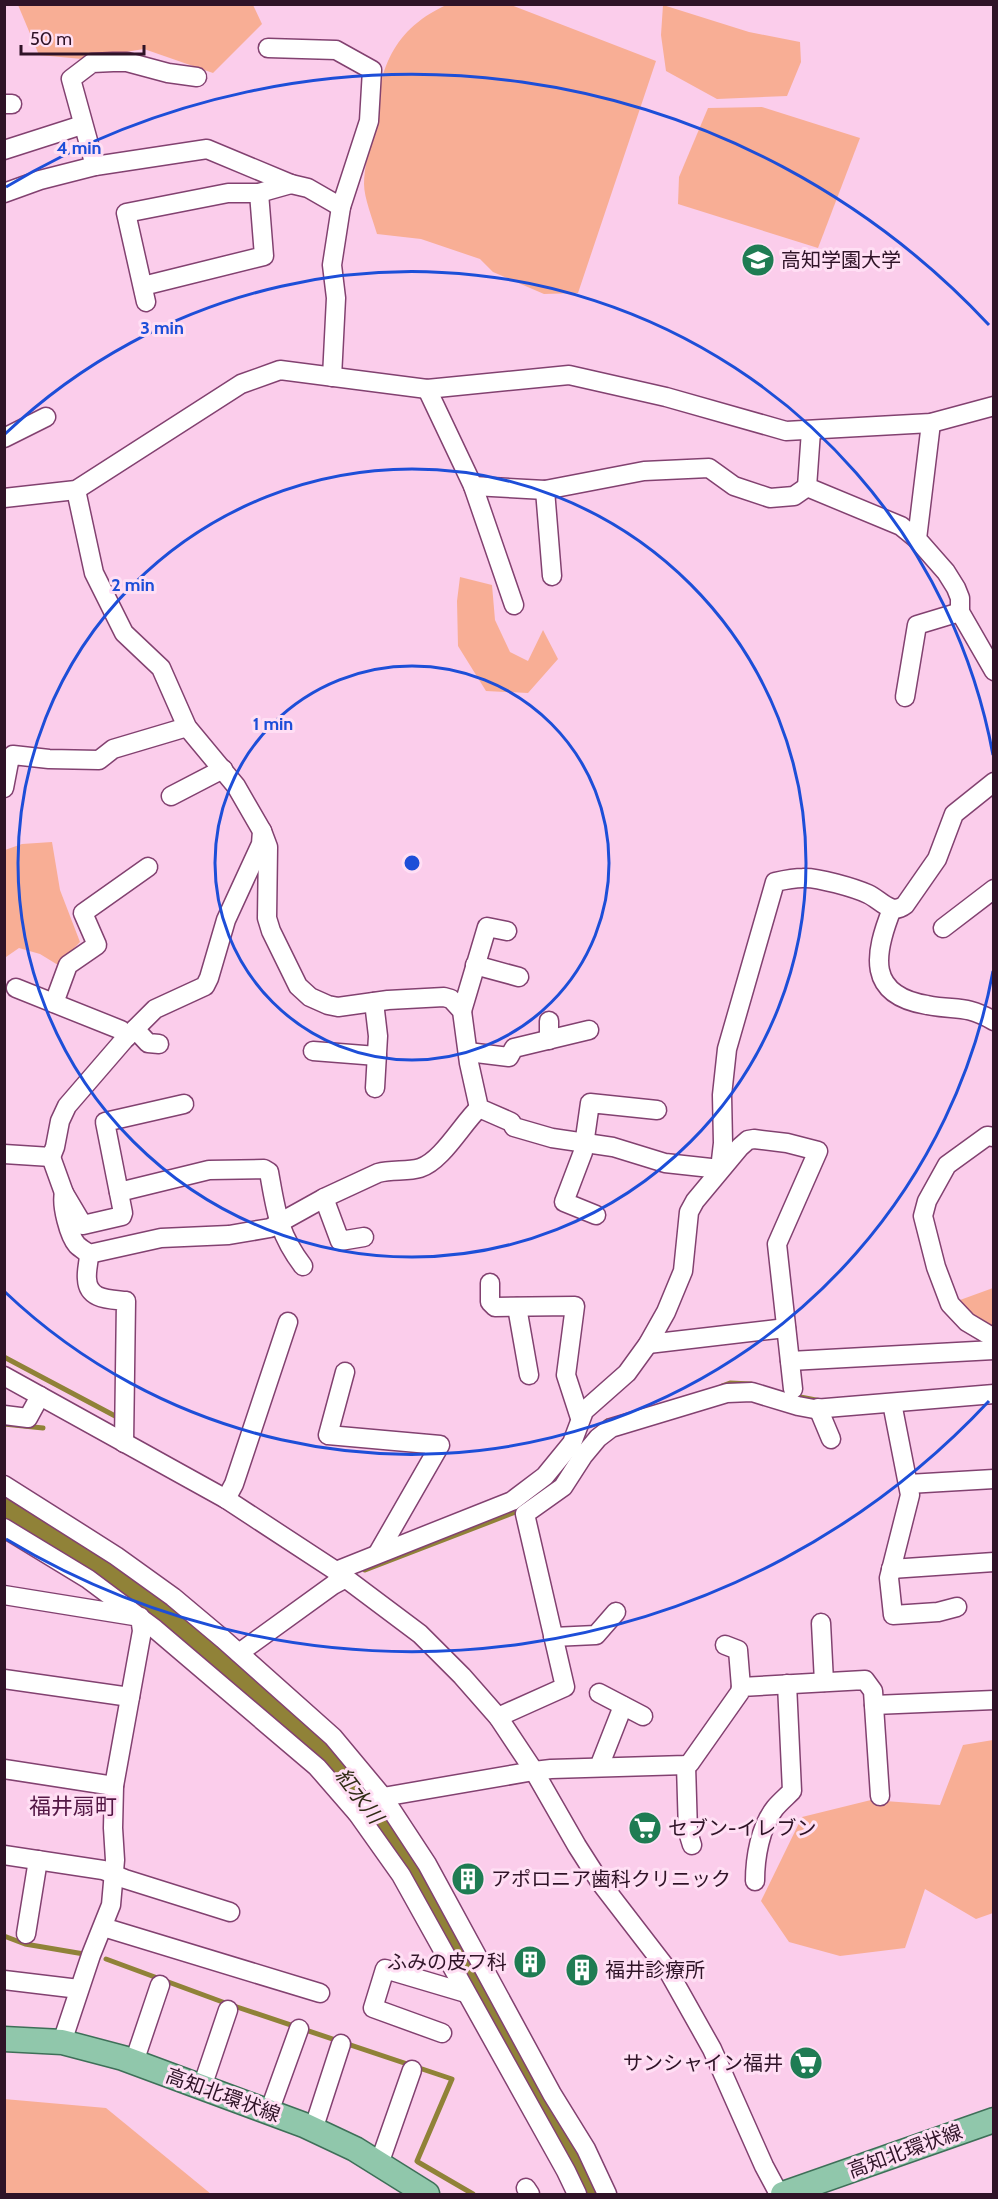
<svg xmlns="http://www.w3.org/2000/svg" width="998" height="2199" font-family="Cabin,'Noto Sans JP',sans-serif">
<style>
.green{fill:#f8ae95}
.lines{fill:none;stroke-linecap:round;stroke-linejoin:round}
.stream{stroke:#908238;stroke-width:5}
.river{stroke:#908238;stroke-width:30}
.minor-casing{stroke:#824170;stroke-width:21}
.major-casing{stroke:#3e6f58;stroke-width:27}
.minor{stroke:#fff;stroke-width:18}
.major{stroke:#90c7ab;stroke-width:24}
.ring{fill:none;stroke:#1d4ed8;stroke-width:3}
.labels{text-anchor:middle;stroke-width:6;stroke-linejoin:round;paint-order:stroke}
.poi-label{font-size:20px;fill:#2f1327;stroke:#ffdff4;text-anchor:start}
.street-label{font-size:20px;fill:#2f1327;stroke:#ffdff4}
.water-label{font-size:21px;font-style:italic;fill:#312c15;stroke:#ffdff4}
.quarter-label{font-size:22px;fill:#531644;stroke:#ffdff4}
.centre{fill:#1d4ed8;stroke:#ffdff4;stroke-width:3}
.ring-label{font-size:18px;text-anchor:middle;font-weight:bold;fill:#1d4ed8;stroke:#ffdff4;stroke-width:6;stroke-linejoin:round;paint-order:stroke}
</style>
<rect width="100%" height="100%" fill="#fbcdeb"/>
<g class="green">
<polygon points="18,5 253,5 262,24 213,73 144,49 82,59 39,55"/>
<path d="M446,5H511L656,61L578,293L544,294L493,272L480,259L421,239L377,234C373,220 364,198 364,184C364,168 369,150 371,134C380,74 387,33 446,5Z"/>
<polygon points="663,5 749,32 800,42 801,62 787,96 717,99 666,71 661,35"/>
<polygon points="762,107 860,138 818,248 678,204 679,177 708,108"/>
<polygon points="460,577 492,585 495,620 510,652 528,661 543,630 558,659 528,693 486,691 458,646 457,601"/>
<polygon points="52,842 60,890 80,942 58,965 40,954 19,948 6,957 5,962 5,850 22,844"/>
<polygon points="993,1288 993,1332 978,1324 960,1300"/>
<polygon points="993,1740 993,1913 976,1919 925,1889 905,1948 840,1956 789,1942 761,1901 802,1817 871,1800 940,1805 963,1745"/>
<polygon points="4,2099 106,2108 211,2194 5,2194"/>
</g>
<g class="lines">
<g class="stream">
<polyline points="4,1357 117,1417"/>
<polyline points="722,1386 730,1383 751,1384"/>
<polyline points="795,1396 821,1401"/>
<polyline points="4,1424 43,1428"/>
<polyline points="591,1434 607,1421"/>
<polyline points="365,1570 513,1513"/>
<polyline points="4,1936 25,1944 84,1954"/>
<polyline points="106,1959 228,2004 452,2079 417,2161"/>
<polyline points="418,2162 473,2194"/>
</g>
<polyline class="river" points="4,1504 107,1567 176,1618 313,1739 358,1789 374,1810 420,1881 535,2095 592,2194"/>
<defs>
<g id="minor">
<polyline points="268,48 336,50 372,70 369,121 341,207 332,265 336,298 332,377"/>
<polyline points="4,104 12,104"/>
<polyline points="4,150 82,125"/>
<polyline points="95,166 71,79 92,63 113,62 127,62 168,73 197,77"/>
<polyline points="4,193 40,180 95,166 207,149 291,184 308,188 341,207"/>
<polyline points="143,286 264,256 259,193"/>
<polyline points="146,302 126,213 228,193 259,193 291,184"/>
<polyline points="427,389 473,486 514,605"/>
<polyline points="931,423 917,539 946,572 956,588 960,598 960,612 994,671"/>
<polyline points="811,431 807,487 901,526 917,539"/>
<polyline points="4,438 46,417"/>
<polyline points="473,486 545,490 644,471 709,468 734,486 770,498 794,496 807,487"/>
<polyline points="545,490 552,576"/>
<polyline points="4,498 76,490 241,384 280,370 427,389 569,375 666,397 786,431 931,423 994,406"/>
<polyline points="905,697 917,625 960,612"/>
<polyline points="4,788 9,762 13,755 49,759 99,760 113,749 187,727"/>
<polyline points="171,796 223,769"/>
<path d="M262,831L268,847L267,918L271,931L298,986L310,997L328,1005L338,1007L388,1000L444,997L451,999L462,1011L469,1063L479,1108L511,1122L514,1127L552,1138L613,1147L665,1163L720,1169L723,1143L722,1095L727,1049L775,882C784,880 794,878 803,878C817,877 855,888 868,894C881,900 891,916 905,905L937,859L954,814L994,782"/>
<path d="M892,909C874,954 866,995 927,1005C957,1011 964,1004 994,1021"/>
<polyline points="943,928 994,889"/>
<polyline points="475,965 519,977"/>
<polyline points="16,988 121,1030 127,1037"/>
<polyline points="374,1002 378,1036 375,1088"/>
<polyline points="54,1003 68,965 97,945 83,913 148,867"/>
<polyline points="462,1011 487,927 507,931"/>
<polyline points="135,1029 148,1043 159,1044"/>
<polyline points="549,1040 549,1021"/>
<polyline points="313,1051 377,1056"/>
<polyline points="468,1052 509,1057 514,1048 589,1030"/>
<polyline points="994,1137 987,1136 947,1165 927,1201 923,1216 936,1267 950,1304 967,1322 994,1338"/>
<polyline points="4,1154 51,1157 55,1147 60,1121 67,1106 124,1040 155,1009 205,986 209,978 226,920 261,844 262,831 236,786 187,727 161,668 124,633 94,573 76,490"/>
<polyline points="51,1157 64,1193 83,1225 122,1216 123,1213 105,1122 184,1104"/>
<path d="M119,1192L209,1170L264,1169L269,1172C276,1211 278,1233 303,1266"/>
<path d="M64,1193C61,1205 69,1236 77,1245C80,1248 85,1251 89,1254L161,1238L229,1235L270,1228L324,1198L378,1173C392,1169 407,1172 420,1168C442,1161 462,1124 479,1108"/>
<polyline points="324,1198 340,1241 364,1237"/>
<polyline points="596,1215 564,1202 583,1152 590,1103 657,1110"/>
<path d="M89,1254C89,1262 86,1271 87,1279C88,1300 109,1299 126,1301L124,1443"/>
<polyline points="490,1283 490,1302 495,1307 575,1306 566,1375 580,1418"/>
<polyline points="517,1307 529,1375"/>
<polyline points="648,1344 786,1328"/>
<polyline points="790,1361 994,1350"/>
<polyline points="345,1372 328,1435 440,1445 378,1553"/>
<polyline points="4,1376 226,1499 336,1571 420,1634 462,1676 498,1717 534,1771 577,1846 600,1882 667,1969 712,2049 764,2166 779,2194"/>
<polyline points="892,1403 910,1495 889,1578 893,1615 938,1612 957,1607"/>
<polyline points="818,1408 831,1439"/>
<polyline points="4,1415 28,1418 40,1396"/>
<polyline points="908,1484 994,1479"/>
<polyline points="4,1485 116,1556 173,1597 223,1639 333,1737 383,1797 427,1864 552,2094 586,2149 607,2194"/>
<polyline points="226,1499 234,1484 288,1322"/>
<polyline points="4,1528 88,1579 155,1629 317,1767 357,1813 401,1875 566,2171 577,2194"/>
<polyline points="891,1569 994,1562"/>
<polyline points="336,1571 512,1501 545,1476 572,1443 584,1411 627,1373 648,1344 666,1312 683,1271 689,1212 695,1201 740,1147 748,1140 754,1139 787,1143 818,1151 777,1244 793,1389"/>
<polyline points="4,1595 140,1617 142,1631 114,1786 113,1828 115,1860 111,1905 91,1955 62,2042"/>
<polyline points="821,1623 824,1682"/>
<polyline points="553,1637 596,1635 616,1612"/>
<polyline points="725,1645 738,1650 741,1687"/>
<polyline points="239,1653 333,1585 346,1578"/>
<polyline points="4,1679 130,1697"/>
<polyline points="599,1693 643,1716"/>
<polyline points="874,1705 994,1700"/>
<polyline points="498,1717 565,1687 525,1514 563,1487 583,1456 598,1438 611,1428 727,1393 752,1392 798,1406 814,1409 994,1394"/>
<polyline points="686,1765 688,1832 692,1845"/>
<polyline points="599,1767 623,1706"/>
<polyline points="4,1769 114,1786"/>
<polyline points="357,1813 383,1797 534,1771 551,1769 686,1765 690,1763 740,1692 741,1687 865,1680 873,1691 880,1796"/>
<polyline points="4,1855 103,1870 125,1879 230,1912"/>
<path d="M755,1881C755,1858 760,1827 775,1808C780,1802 786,1797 792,1791L787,1684"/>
<polyline points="103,1927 320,1993"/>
<polyline points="26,1934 38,1860"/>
<polyline points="4,1980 79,1989"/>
<polyline points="442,2033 373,2008 385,1969 466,1993"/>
<polyline points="134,2062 160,1985"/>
<polyline points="202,2087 228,2010"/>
<polyline points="269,2112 299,2029"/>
<polyline points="313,2130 341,2044"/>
<polyline points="379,2164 412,2070"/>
<polyline points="526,2188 530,2194"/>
</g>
<g id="major">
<polyline points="4,2039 62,2042 123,2058 304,2125 355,2149 427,2194"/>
<polyline points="783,2194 994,2120"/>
</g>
</defs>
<use href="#minor" class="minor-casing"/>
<use href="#major" class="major-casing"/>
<use href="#minor" class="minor"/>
<use href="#major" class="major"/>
</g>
<g class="ring">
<circle cx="412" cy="863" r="197"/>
<circle cx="412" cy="863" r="394"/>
<path d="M993 971A591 591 0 0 1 5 1292M5 434A591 591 0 0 1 993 755"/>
<path d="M989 1401A789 789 0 0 1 6 1539M6 187A789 789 0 0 1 989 325"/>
</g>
<defs>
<symbol id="university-disc" viewBox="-11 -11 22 22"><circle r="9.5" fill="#1f7c53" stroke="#ffdff4"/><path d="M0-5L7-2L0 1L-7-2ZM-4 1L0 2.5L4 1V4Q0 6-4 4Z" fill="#fff"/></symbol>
<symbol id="supermarket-disc" viewBox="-11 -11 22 22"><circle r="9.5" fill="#1f7c53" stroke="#ffdff4"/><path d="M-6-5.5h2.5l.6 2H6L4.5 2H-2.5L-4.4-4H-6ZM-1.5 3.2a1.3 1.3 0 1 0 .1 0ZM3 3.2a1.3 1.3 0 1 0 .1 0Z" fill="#fff"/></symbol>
<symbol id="building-disc" viewBox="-11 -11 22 22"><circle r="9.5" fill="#1f7c53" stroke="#ffdff4"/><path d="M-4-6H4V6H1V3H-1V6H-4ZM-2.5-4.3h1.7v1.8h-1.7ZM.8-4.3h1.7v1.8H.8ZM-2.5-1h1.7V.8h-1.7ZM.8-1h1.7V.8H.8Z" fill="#fff"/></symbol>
</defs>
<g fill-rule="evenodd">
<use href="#university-disc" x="739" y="241" width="38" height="38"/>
<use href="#supermarket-disc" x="626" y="1809" width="38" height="38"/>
<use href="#building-disc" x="449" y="1860" width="38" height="38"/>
<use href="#building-disc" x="511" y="1943" width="38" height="38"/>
<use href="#building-disc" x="563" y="1951" width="38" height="38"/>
<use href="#supermarket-disc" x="787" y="2044" width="38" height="38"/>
</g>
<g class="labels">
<g class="poi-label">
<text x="781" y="267">高知学園大学</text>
<text x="668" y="1835">セブン-イレブン</text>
<text x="491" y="1886">アポロニア歯科クリニック</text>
<text x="507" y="1969" text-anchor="end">ふみの皮フ科</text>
<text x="605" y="1977">福井診療所</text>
<text x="783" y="2070" text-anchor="end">サンシャイン福井</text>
</g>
<g class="street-label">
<text transform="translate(223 2095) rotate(20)" y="7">高知北環状線</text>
<text transform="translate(905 2151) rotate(-20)" y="7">高知北環状線</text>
</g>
<g class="water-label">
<text transform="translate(359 1796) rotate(53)" y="7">紅水川</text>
</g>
<g class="quarter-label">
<text x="73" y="1814">福井扇町</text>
</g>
</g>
<circle cx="412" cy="863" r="9" class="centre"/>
<g class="ring-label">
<text x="79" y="154">4 min</text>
<text x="162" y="334">3 min</text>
<text x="133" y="591">2 min</text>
<text x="273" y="730">1 min</text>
</g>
<rect width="998" height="2199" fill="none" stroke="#2f1327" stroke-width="12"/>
<path d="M21 45v9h123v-9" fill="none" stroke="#2f1327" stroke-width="3"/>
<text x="30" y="45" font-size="18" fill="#2f1327" stroke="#ffdff4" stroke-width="4.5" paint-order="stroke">50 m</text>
</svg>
